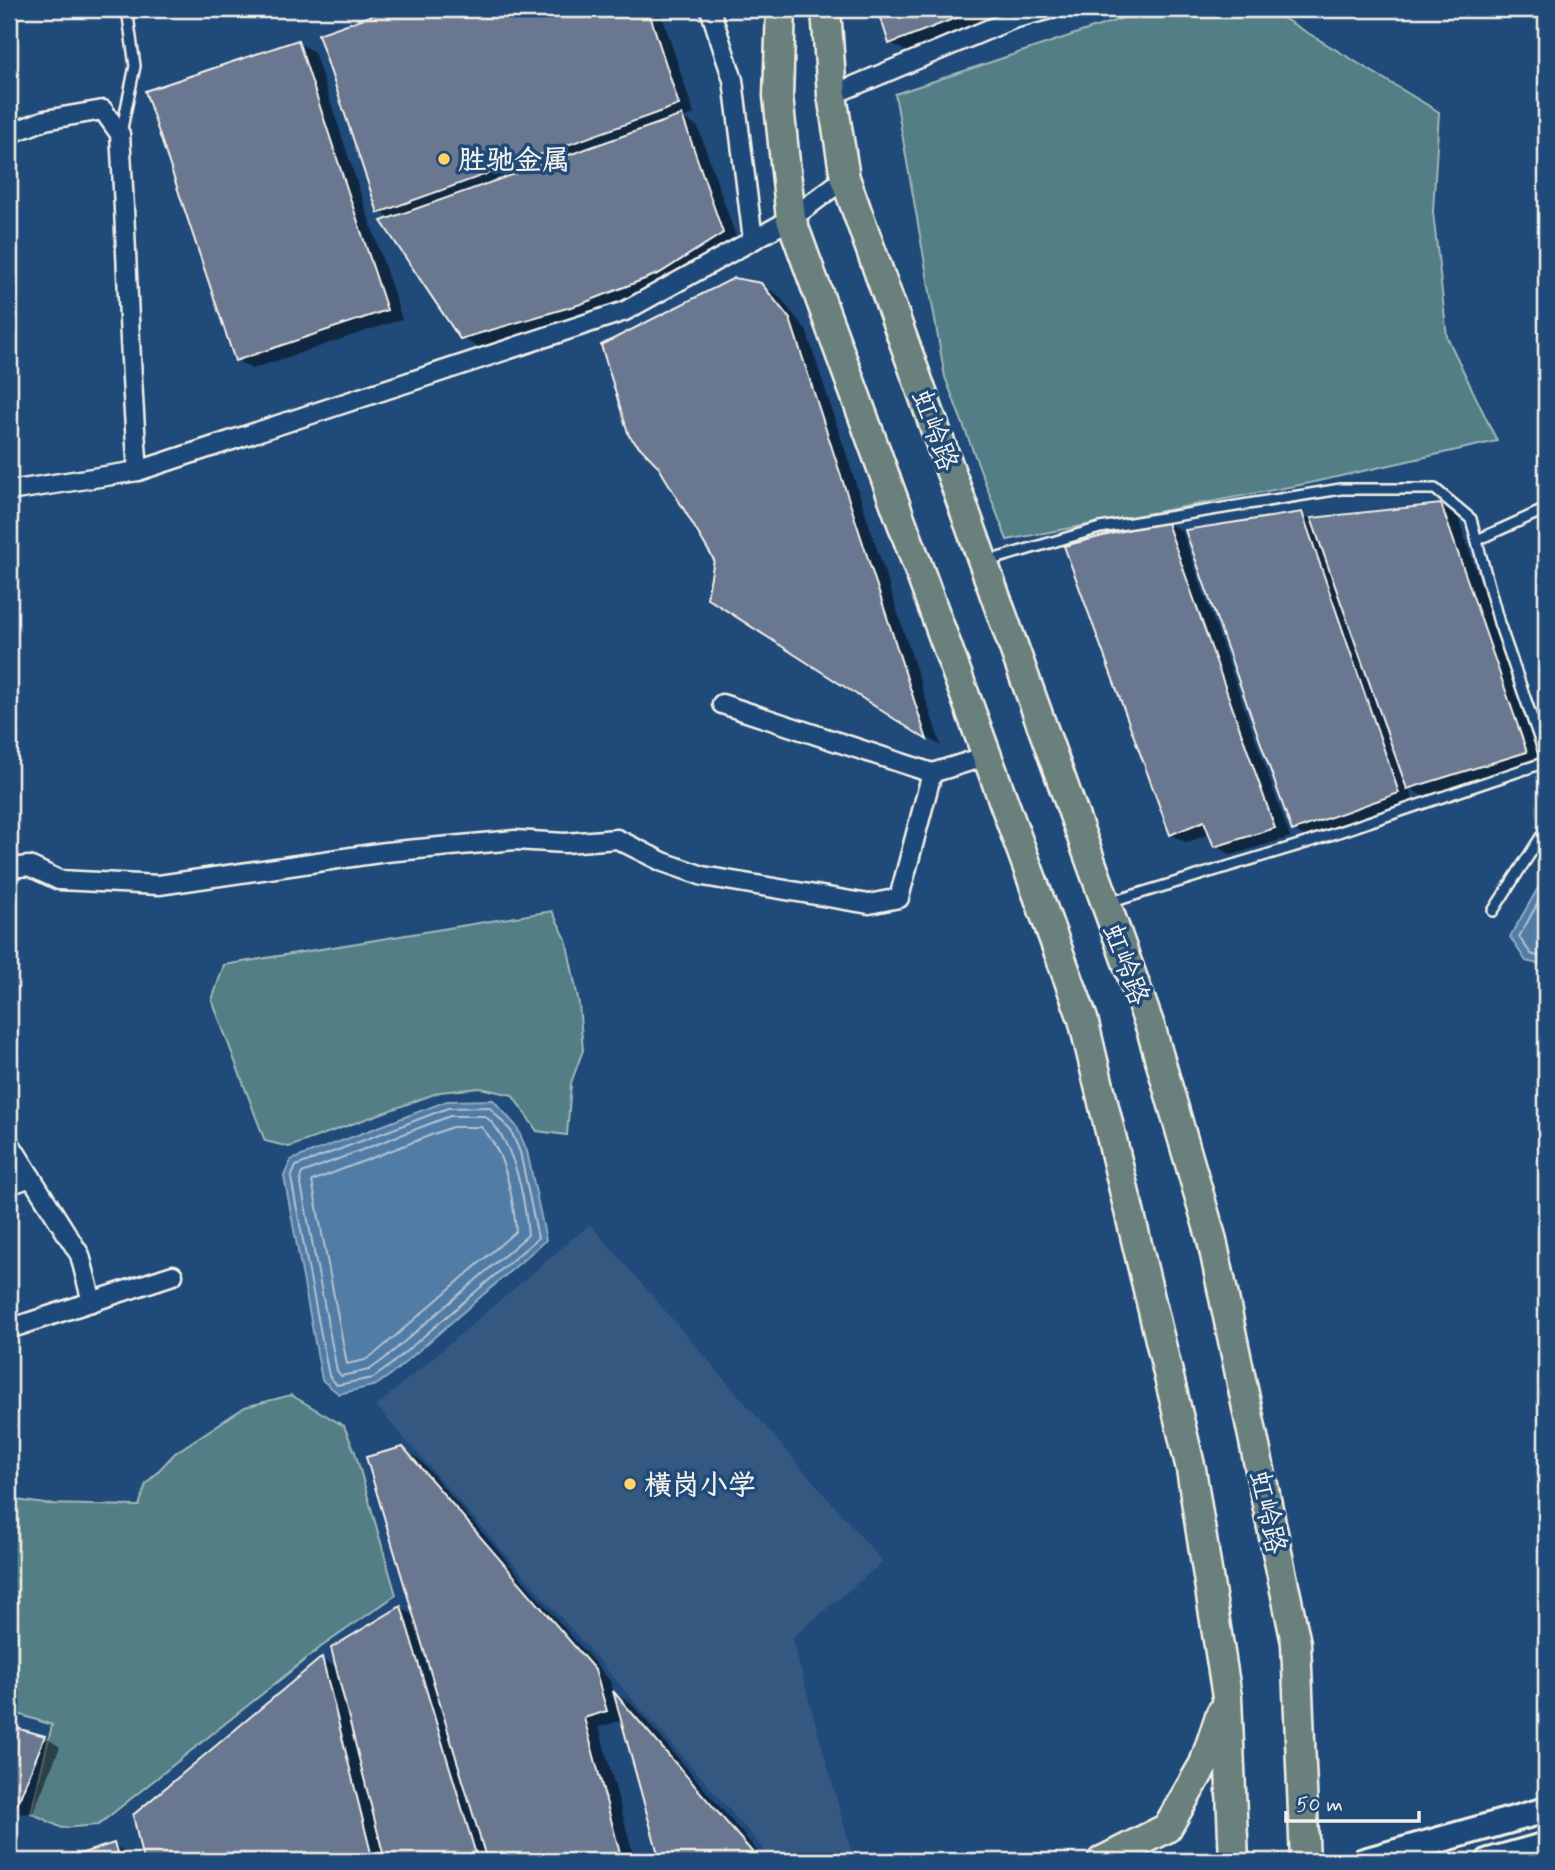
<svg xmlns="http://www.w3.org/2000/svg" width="1555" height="1870" font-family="Mynerve,'LXGW WenKai TC',sans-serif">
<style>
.built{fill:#365881}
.green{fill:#527e86;stroke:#a3b8b7;stroke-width:2}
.water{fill:#517ba6;stroke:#92aac0;stroke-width:2}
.shadow{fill:#0007}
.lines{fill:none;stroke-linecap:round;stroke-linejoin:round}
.shore{stroke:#b3c2ce;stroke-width:2}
.building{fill:#6b7790;stroke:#f4f1e8;stroke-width:2}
.lane-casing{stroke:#f4f1e8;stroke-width:14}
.street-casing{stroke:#f4f1e8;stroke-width:23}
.secondary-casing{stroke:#f4f1e8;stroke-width:30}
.primary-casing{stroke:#f4f1e8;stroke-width:33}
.lane{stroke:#1f4a7a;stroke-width:9}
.street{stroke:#1f4a7a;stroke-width:18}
.secondary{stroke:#1f4a7a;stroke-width:24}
.primary{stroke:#6a807d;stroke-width:28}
.poi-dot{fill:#ffd166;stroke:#1f4a7a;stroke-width:2.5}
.labels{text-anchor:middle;stroke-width:7;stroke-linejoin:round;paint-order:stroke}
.poi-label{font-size:28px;font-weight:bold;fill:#f4f1e8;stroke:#1f4a7a;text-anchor:start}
.street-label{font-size:28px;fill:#f4f1e8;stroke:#1f4a7a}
</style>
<rect width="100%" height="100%" fill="#1f4a7a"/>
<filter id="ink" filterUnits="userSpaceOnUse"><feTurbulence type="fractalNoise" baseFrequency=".0143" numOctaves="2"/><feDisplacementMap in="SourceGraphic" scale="14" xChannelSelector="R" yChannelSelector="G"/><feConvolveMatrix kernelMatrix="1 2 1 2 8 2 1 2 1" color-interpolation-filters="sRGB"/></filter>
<g filter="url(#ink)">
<polygon class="built" points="590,1224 883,1562 792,1638 854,1861 774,1861 376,1406"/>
<g class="green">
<polygon points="1150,9 1268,9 1439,112 1433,212 1447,337 1497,441 1305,484 1007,540 945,377 895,94"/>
<polygon points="552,911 566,939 579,1004 583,1050 571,1083 567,1135 537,1131 512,1095 480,1088 440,1092 289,1147 265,1141 212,1000 224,965"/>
<polygon points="291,1395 344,1426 355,1452 396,1595 321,1647 98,1825 62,1828 31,1813 52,1725 9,1711 9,1499 45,1504 139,1506 146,1484 175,1453 245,1407"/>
</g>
<g class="water">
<polygon points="1546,874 1546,966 1526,961 1510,937"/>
<polygon points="493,1100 517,1127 527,1151 546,1240 393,1373 376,1385 339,1394 322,1380 284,1176 291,1160 447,1101"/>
</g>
<g class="shadow">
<polygon points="183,9 221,9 196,16"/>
<polygon points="395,9 660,9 694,114 683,118 698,127 738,243 676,282 597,312 478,347 462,338 392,219 379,211 321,35"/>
<polygon points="879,9 1017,9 907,52 891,43"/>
<polygon points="297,42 314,52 402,319 252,369 236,360"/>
<polygon points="760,285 777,294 806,330 941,746 709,597"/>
<polygon points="1441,506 1457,515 1542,761 1424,797 1409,788 1414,802 1310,839 1294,830 1302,514 1311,519"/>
<polygon points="1166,522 1182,531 1290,837 1232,855 1216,846 1211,833 1187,843 1171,834"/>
<polygon points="402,1449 419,1459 610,1681 614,1694 630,1702 766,1861 662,1861 623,1720 599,1727 635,1861 145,1861 135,1816 322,1659 338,1668 401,1608 416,1617"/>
<polygon points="9,1728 45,1737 60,1747 33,1813 9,1814"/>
<polygon points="113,1845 129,1854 132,1861 70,1861"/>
</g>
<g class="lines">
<g class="shore">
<polyline points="1546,888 1519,937 1531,954 1546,959"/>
<polygon points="489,1107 511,1131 520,1152 538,1238 388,1367 373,1378 337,1385 329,1376 291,1178 296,1166 448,1108"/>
<path d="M485,1116C514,1140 525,1198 528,1235L383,1360L369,1370L341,1376L337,1371L300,1179L302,1173L450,1116Z"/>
<path d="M452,1127H481C506,1151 513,1197 516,1231L377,1352L365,1360L347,1364L312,1181Z"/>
</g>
</g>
<g class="building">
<polygon points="390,9 648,9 679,105 378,213 318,34"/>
<polygon points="878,9 979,9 889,44"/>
<polygon points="298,40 387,310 235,361 145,91"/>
<polygon points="682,115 723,233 660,273 581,304 460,339 381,221"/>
<polygon points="734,278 761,283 790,319 927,740 707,598 714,560 658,466 629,436 601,345"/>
<polygon points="1441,504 1527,752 1407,789 1311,518"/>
<polygon points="1302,512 1399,793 1292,831 1185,530"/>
<polygon points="1166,520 1275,828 1214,847 1204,821 1170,835 1064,546"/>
<polygon points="403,1447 595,1670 607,1711 584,1718 622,1861 487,1861 366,1457"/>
<polygon points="401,1606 478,1861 385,1861 331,1648"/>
<polygon points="322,1657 373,1861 143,1861 133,1815"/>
<polygon points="613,1691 760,1861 660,1861"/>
<polygon points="9,1726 45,1736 17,1805 9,1805"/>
<polygon points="114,1843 120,1861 69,1861 67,1858"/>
</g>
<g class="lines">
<defs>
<g id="lane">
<polyline points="121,133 135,66 127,9"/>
<polyline points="1477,540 1546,509"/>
<polyline points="988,561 1100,528 1341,489 1435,489 1471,519 1499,623 1546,758"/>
<polyline points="1108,903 1309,842 1546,762"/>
<polyline points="1493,911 1546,829"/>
</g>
<g id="street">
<polyline points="710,9 733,80 753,240"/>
<polyline points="832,95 1013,19 1051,9"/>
<path d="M9,134L45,120L103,110L120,134C127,247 129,359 138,471"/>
<polyline points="9,491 138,471 625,311 791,219 845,178"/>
<polyline points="722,704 932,773 987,756"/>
<polyline points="9,868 29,866 59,880 159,885 386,852 515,840 565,843 617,839 663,862 703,876 869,904 899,898 932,773"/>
<polyline points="9,1142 80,1255 92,1302"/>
<polyline points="9,1185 31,1177"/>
<polyline points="9,1329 173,1275"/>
</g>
<g id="secondary">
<polyline points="1364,1861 1546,1810"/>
<polyline points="1489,1861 1546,1845"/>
</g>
<g id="primary">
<polyline points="781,9 778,96 791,219 1083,1019 1191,1469 1227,1697 1234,1861"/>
<polyline points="826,9 832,95 845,178 1151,1029 1212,1240 1296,1643 1305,1861"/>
<polyline points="1102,1861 1167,1828 1204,1764 1221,1713"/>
</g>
</defs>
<use href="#lane" class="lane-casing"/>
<use href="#street" class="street-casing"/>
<use href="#secondary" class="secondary-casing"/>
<use href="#primary" class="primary-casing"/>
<use href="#lane" class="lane"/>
<use href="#street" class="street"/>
<use href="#secondary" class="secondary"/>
<use href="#primary" class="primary"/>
</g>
</g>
<g class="poi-dot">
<circle cx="444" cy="159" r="7"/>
<circle cx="630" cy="1484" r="7"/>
</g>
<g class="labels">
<g class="poi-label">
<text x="458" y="169">胜驰金属</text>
<text x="644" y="1494">横岗小学</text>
</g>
<g class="street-label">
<text transform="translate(936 430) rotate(70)" y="10">虹岭路</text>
<text transform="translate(1127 964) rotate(70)" y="10">虹岭路</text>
<text transform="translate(1269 1512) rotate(78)" y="10">虹岭路</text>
</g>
</g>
<rect width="1555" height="1870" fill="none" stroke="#1f4a7a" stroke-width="35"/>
<rect x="18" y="18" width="1520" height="1835" fill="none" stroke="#f4f1e8" stroke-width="2.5" filter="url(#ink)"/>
<path d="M1286 1811v10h133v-10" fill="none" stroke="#f4f1e8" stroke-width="3.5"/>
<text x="1296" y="1811" font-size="21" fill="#f4f1e8" stroke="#1f4a7a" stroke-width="5" paint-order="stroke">50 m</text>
</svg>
